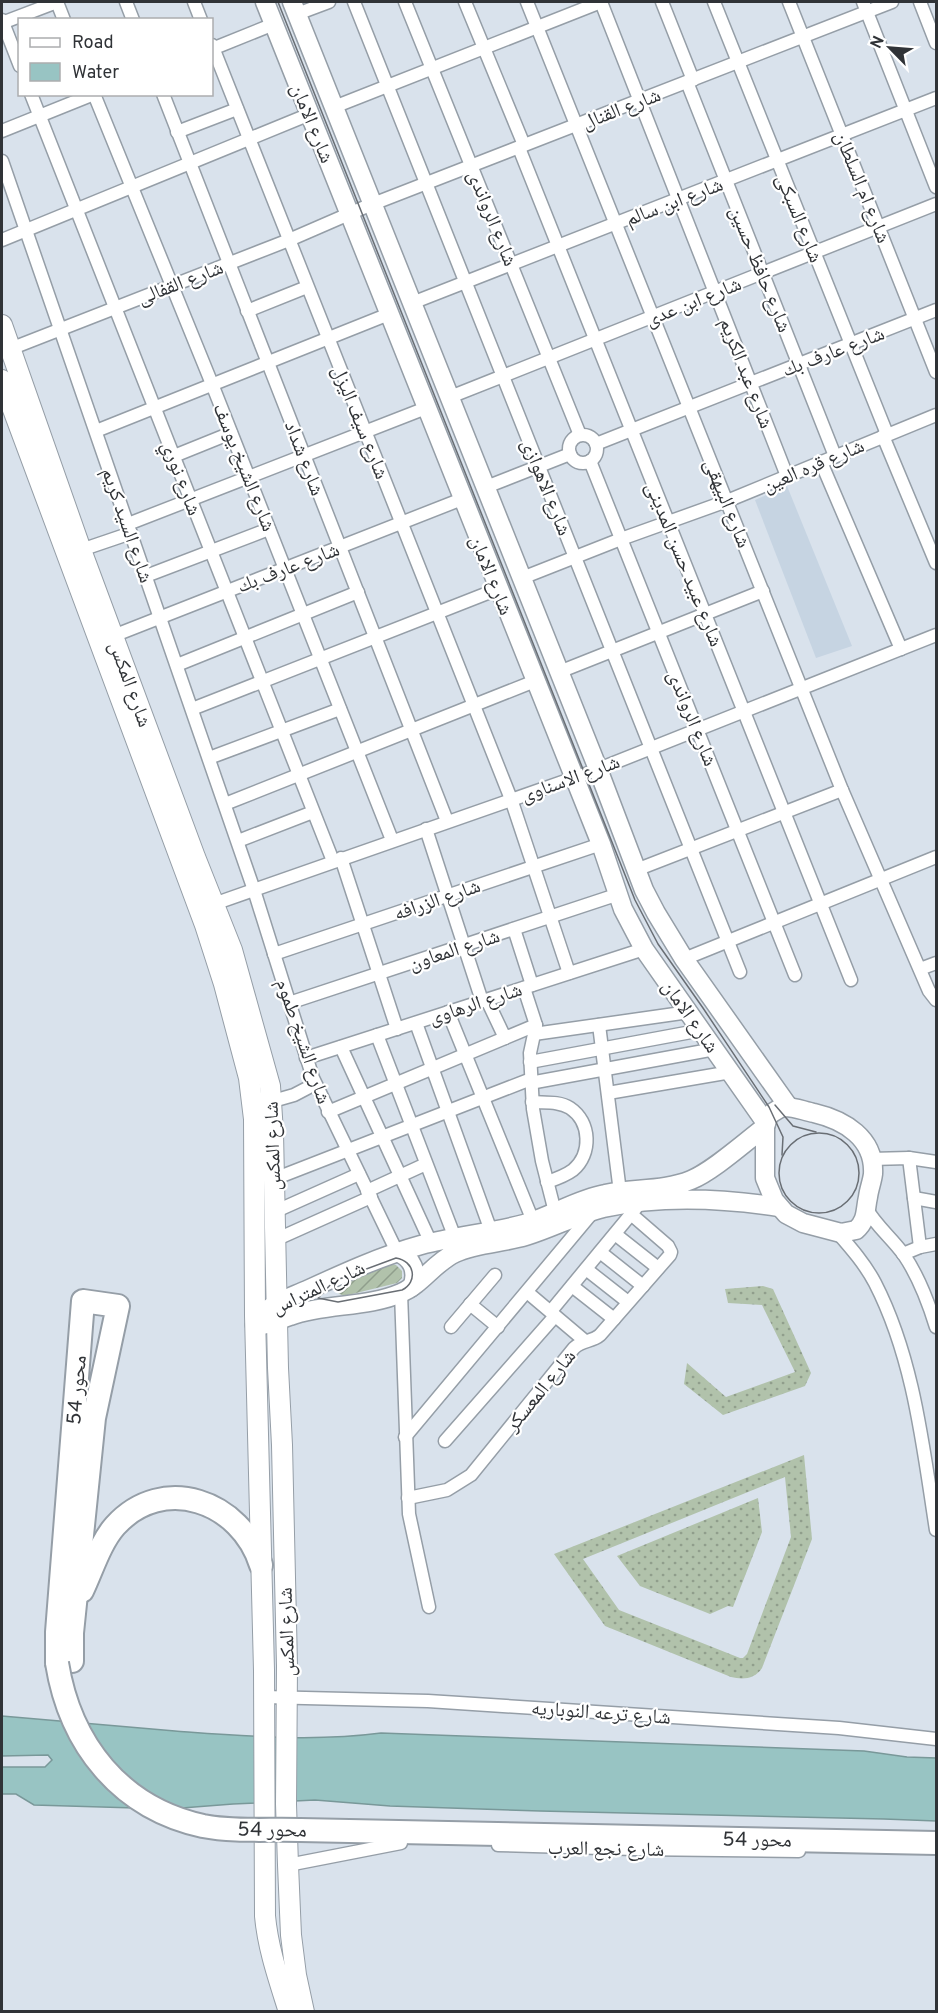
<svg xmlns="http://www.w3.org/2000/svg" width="938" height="2013" font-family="Overpass,'Noto Naskh Arabic',sans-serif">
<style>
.built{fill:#c6d4e2}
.grass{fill:url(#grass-dots);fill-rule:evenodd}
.garden{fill:url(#garden-furrows)}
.water{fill:#98c4c3;stroke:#799899;stroke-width:1.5}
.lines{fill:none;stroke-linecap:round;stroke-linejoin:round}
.street-casing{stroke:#959ea7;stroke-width:15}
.secondary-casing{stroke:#959ea7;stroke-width:21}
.primary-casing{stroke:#959ea7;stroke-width:22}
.highway-casing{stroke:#959ea7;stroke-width:26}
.street{stroke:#fff;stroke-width:12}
.secondary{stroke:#fff;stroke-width:18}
.primary{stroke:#fff;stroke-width:20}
.highway{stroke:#fff;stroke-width:22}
.tram{stroke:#696e74;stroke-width:1.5}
.highway-bridge-casing{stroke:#959ea7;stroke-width:26;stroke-linecap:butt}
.highway-bridge{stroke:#fff;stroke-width:22}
.labels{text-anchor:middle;stroke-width:4.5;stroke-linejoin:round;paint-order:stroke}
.street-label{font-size:20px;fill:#303337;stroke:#fff}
</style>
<defs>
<pattern id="grass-dots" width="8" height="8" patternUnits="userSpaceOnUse" patternTransform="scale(1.5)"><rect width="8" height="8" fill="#b1c2ab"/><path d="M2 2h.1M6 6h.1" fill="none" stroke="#909e8c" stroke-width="1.8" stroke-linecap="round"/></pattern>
<pattern id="garden-furrows" width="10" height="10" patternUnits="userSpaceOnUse" patternTransform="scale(1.5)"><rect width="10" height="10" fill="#b1c2ab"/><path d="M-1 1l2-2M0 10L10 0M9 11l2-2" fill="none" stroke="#909e8c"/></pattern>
</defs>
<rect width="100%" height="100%" fill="#d9e2ec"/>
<polygon class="built" points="787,486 852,646 816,658 755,500"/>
<g class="grass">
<polygon points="763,1286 773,1289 811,1373 805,1386 723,1415 684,1384 687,1363 726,1397 795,1372 762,1305 728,1303 725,1289"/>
<path d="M804,1455L812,1539L762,1668C755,1679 743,1680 731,1677L605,1626L554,1554ZM785,1477L791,1537L747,1654L743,1658H740L619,1610L583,1559Z"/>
<polygon points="758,1498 762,1532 733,1607 728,1606 710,1614 640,1586 617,1556"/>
</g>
<polygon class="garden" points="390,1264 396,1265 402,1271 402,1278 397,1283 344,1296 336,1292 335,1285"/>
<path class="water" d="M2,1716C59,1721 117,1726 175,1731C244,1736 313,1742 381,1733L864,1751L907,1757L936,1758V1821L884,1819L540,1811L390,1806L315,1800L233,1804L169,1809L34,1805L16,1794H2V1767H45L52,1760L48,1755L2,1756Z"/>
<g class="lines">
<defs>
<g id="street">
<polyline points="126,2 133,20"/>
<polyline points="194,2 201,20"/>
<polyline points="354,2 740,972"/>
<polyline points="405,2 580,435"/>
<polyline points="465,2 524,145"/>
<polyline points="527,2 842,790 929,991 936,1000"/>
<polyline points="601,2 787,476"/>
<polyline points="662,2 693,80"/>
<polyline points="714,2 887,434"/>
<polyline points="789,2 936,372"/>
<polyline points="863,2 936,187"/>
<polyline points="920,2 936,43"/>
<polyline points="297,14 329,2"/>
<polyline points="2,20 20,66"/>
<polyline points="2,23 57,2 64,20"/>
<polyline points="212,45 511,799 569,973"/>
<polyline points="212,49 274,24"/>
<polyline points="687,82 835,456"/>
<polyline points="31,94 333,861"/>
<polyline points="94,94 212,384 392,840"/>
<polyline points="163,94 447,821"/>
<polyline points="334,107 601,2"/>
<polyline points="2,131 94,94"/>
<polyline points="177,132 237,109"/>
<polyline points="519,148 851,980"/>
<polyline points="2,161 254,890 313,1078 397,1252"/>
<polyline points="2,240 310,114"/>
<polyline points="412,303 936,98"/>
<polyline points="247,311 307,287"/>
<polyline points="10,349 289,240 365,207 892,2"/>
<polyline points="450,397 936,204"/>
<polyline points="96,431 389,314"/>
<circle cx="583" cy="449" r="14"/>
<polyline points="883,436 936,563"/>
<polyline points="596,444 936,310"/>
<polyline points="174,456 231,433"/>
<polyline points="590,461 795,975"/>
<polyline points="821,462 901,649"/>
<polyline points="486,487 570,454"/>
<polyline points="128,524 426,408"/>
<polyline points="81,550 131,533"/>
<polyline points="146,576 269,529"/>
<polyline points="522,578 621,539 727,501 936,415"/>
<polyline points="113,636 462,499"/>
<polyline points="177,665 358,592"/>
<polyline points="559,672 763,591"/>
<polyline points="192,709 498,589"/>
<polyline points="209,758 340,709"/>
<polyline points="225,804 535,681"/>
<polyline points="426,829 482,1001"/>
<polyline points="238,841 313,812"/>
<polyline points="341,858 397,1029"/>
<polyline points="636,870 842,790"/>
<polyline points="208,906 591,772 936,635"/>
<polyline points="514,929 532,985"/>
<polyline points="274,954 601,844"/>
<polyline points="684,959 936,857"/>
<polyline points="920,969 936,963"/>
<polyline points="524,988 536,1025 530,1053 533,1109 542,1161 555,1212"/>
<polyline points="487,1000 505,1038"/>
<polyline points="289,1003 619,894"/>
<polyline points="448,1012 533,1221"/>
<polyline points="416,1023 491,1231"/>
<polyline points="599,1025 620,1192"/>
<polyline points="534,1034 689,1012"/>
<polyline points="377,1035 455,1238"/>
<polyline points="341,1047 431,1243"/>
<polyline points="306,1058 644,949"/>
<polyline points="530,1062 702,1030"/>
<polyline points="530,1083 715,1049"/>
<polyline points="608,1093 731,1072"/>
<path d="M532,1102C545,1103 559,1101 570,1108C591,1122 592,1154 573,1170C565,1176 556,1179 547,1182"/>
<polyline points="266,1103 294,1095 315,1084"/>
<polyline points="328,1112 536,1025"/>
<polyline points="909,1158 920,1247"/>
<polyline points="871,1159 909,1158 936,1162"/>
<polyline points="274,1179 531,1079"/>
<polyline points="367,1191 426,1164"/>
<polyline points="914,1198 936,1202"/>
<path d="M866,1208C876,1226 892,1238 904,1255C919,1277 928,1301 936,1327"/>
<polyline points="274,1212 359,1174"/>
<path d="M837,1232C851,1248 865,1264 875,1283C914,1359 923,1447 936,1530"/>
<polyline points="615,1234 658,1268"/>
<polyline points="275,1240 371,1197"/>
<polyline points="600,1252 643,1286"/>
<polyline points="903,1254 920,1247 936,1244"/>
<polyline points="586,1269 628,1302"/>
<polyline points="572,1286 614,1319"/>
<polyline points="527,1292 585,1341"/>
<polyline points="401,1293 409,1514 429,1607"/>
<polyline points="470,1304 498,1327"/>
<polyline points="551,1311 636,1208"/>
<polyline points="451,1327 495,1275"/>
<polyline points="405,1437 593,1212"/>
<polyline points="445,1441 555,1316"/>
<path d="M408,1498L447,1490L471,1475L574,1348C582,1340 592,1342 600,1335L670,1255L671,1252L668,1246L631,1214"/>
<polyline points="264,1697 428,1701 839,1728 936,1739"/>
<polyline points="498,1845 634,1849 799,1851"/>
<polyline points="288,1865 401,1843"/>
</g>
<g id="secondary">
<polyline points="265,2 601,844 623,909 644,949 766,1123"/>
<polyline points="292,2 598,769 644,890 656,913 684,959 788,1106"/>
<path d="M782,1107C794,1106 803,1111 814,1113C844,1120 875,1138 873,1174C872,1182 869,1189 868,1197C865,1210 867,1221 856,1230L841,1233L803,1223L786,1214L774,1200L765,1178V1127L768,1117L772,1113Z"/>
<path d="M765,1127C745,1142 713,1171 691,1180C664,1191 633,1188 605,1194C577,1199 552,1216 524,1224C491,1233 455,1236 421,1245C381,1256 344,1273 307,1290C287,1299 266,1304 255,1325C269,1326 277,1320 290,1316C326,1303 366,1308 401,1293C422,1284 434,1263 455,1253C477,1243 503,1243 526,1236C552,1228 576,1215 603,1208C661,1195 721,1198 779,1207"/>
<path d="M397,1252C413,1258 418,1272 412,1287"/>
</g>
<g id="primary">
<polyline points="2,325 81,550 195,857 232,950 270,1086 273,1133 278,1368 282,1445 287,1666 286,1804 288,1865 291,1935 296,1975 304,2012"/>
<path d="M2,380L205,925L224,984L249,1078L254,1119L255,1316L264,1670L265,1916C268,1949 279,1980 289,2012"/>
</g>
<g id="highway">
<path d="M82,1591C92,1570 100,1543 115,1526C163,1473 241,1501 261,1565"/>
<polyline points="57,1663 57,1632 83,1301 118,1306 94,1418 72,1633 72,1661"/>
<polyline points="300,1830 936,1843"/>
</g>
</defs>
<use href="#street" class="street-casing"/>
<use href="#secondary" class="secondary-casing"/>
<use href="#primary" class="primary-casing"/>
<use href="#highway" class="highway-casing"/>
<use href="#street" class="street"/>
<use href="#secondary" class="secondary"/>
<use href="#primary" class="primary"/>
<use href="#highway" class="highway"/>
<g class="tram">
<polyline points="278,2 635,900 658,944 703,1008 769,1107 783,1137 782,1155"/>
<polyline points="775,1105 793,1126 816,1132"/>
<circle cx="819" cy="1173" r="40"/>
<path d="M396,1258C415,1261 418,1282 402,1290L338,1302L318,1298L334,1281Z"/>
</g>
<defs>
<path id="highway-bridge" d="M57,1663C70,1744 120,1808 203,1826C234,1832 268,1829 300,1830"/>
</defs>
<use href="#highway-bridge" class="highway-bridge-casing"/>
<use href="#highway-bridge" class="highway-bridge"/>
</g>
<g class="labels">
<g class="street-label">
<text transform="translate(621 108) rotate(-21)" y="7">شارع القنال</text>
<text transform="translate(313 123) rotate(68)" y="7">شارع الامان</text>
<text transform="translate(863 187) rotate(68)" y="7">شارع ام السلطان</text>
<text transform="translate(674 201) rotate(-21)" y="7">شارع ابن سالم</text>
<text transform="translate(493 218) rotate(68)" y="7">شارع الرواندى</text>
<text transform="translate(800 218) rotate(68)" y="7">شارع السبكى</text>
<text transform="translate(761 269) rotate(68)" y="7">شارع حافظ حسين</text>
<text transform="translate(180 282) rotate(-21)" y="7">شارع القفالى</text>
<text transform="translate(693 301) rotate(-22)" y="7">شارع ابن عدى</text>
<text transform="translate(833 351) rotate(-21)" y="7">شارع عارف بك</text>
<text transform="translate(747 373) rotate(69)" y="7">شارع عبد الكريم</text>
<text transform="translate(361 422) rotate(68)" y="7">شارع سيف اليزل</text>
<text transform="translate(305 458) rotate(69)" y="7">شارع شداد</text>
<text transform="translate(813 465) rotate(-23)" y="7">شارع قره العين</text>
<text transform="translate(245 467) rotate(68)" y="7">شارع الشيخ يوسف</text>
<text transform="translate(182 478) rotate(69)" y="7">شارع نوري</text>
<text transform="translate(547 487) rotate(68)" y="7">شارع الاهوازى</text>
<text transform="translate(728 503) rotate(68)" y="7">شارع البيهقى</text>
<text transform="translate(128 525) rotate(71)" y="7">شارع السيد كريم</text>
<text transform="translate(685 564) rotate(68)" y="7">شارع عبيد حسن المدينى</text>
<text transform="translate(288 567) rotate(-21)" y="7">شارع عارف بك</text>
<text transform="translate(492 575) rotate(68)" y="7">شارع الامان</text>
<text transform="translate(131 684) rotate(70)" y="7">شارع المكس</text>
<text transform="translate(693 718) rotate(68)" y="7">شارع الرواندى</text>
<text transform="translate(570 778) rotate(-20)" y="7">شارع الاسناوى</text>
<text transform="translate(437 899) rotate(-19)" y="7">شارع الزرافه</text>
<text transform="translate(454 949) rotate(-18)" y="7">شارع المعاون</text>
<text transform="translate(475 1003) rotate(-18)" y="7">شارع الرهاوى</text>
<text transform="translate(691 1016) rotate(55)" y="7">شارع الامان</text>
<text transform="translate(304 1041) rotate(71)" y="7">شارع الشيخ طموم</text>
<text transform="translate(272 1146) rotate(-92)" y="7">شارع المكس</text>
<text transform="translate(318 1287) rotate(-25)" y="7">شارع المتراس</text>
<text transform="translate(76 1390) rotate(-85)" y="7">محور 54</text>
<text transform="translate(540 1390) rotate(-51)" y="7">شارع المعسكر</text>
<text transform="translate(286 1632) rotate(-92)" y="7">شارع المكس</text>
<text transform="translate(601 1712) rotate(4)" y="7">شارع ترعه النوباريه</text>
<text transform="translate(272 1829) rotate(1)" y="7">محور 54</text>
<text transform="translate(757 1839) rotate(1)" y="7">محور 54</text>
<text transform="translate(606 1848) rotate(1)" y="7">شارع نجع العرب</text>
</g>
</g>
<rect width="938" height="2013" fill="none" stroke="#303337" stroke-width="6"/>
<rect x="18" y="18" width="195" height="78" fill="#ffffff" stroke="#acadaf" stroke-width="1.5"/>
<rect x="30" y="38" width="30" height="9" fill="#ffffff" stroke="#acadaf" stroke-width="1.5"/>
<text x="72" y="48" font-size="18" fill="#303337">Road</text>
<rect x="30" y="63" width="30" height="18" fill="#98c4c3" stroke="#acadaf" stroke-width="1.5"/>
<text x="72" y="78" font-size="18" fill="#303337">Water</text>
<g transform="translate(890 48) rotate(295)" stroke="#ffffff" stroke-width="4.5" paint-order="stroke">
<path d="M0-4.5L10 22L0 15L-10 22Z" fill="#303337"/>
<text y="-9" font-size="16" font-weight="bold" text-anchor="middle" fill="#303337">N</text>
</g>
</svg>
